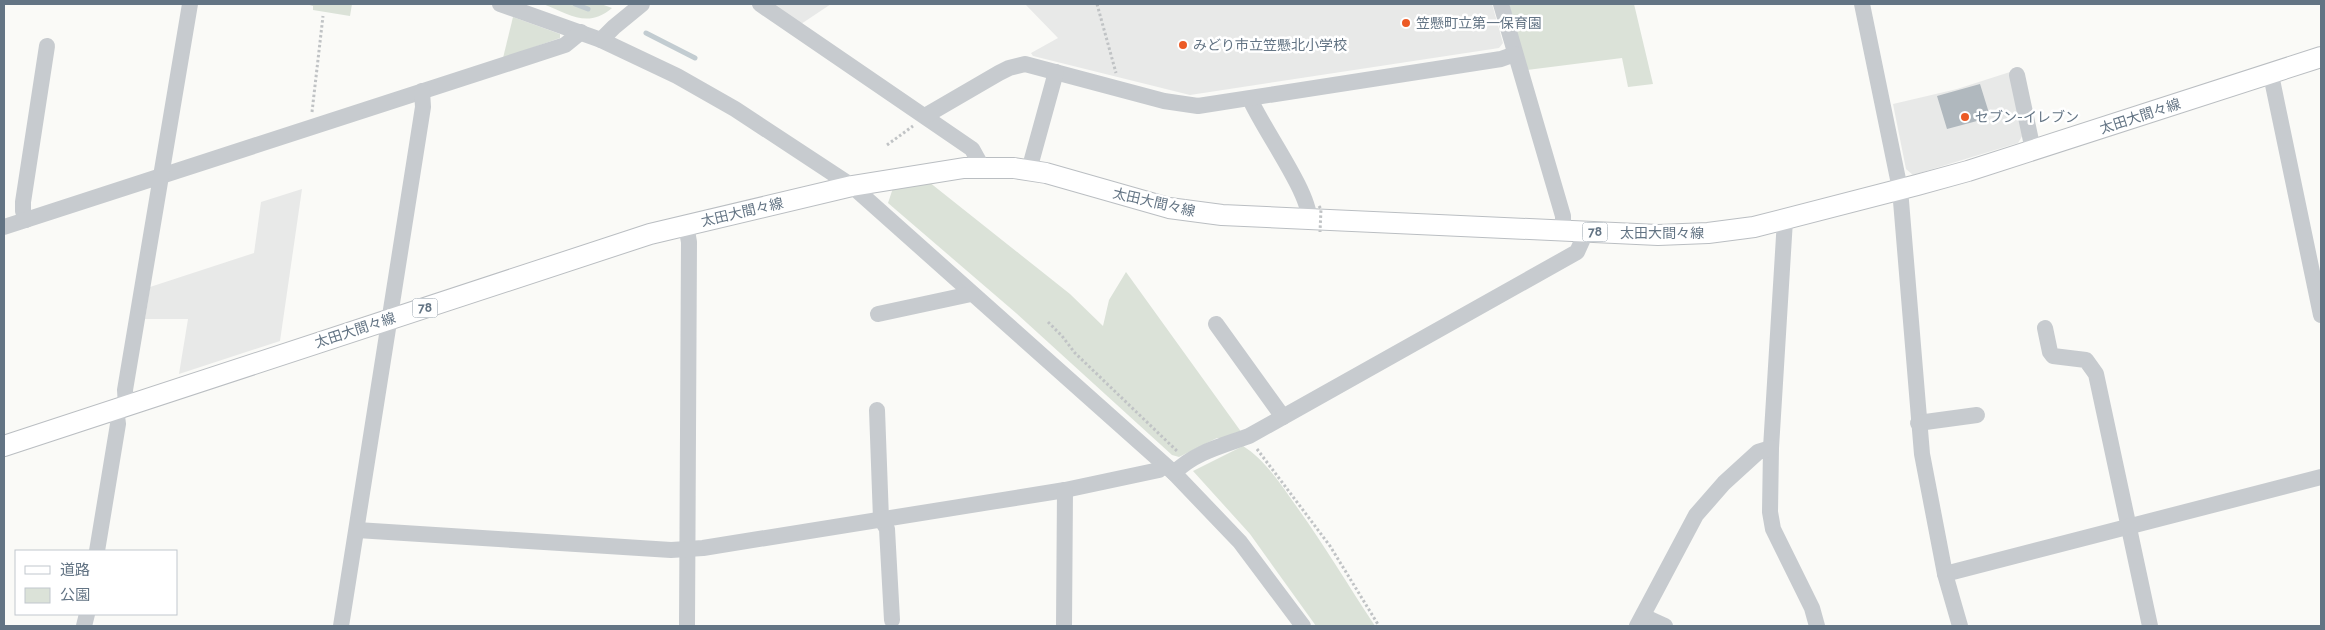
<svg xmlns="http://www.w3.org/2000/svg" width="2325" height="630" font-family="Raleway,'Noto Sans JP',sans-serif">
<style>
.built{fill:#e8e9e8}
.green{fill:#dbe2d8}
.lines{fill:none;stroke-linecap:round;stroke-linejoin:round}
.stream{stroke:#c2ccd1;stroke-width:5}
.building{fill:#b0b8be}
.major-casing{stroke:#babec2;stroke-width:22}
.path{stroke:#c0c3c5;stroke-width:3;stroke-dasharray:2.5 2.5;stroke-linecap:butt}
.minor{stroke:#c7cbcf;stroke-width:16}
.major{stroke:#fff;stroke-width:20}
.path-bridge{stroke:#c0c3c5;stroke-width:3;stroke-dasharray:2.5 2.5;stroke-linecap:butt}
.poi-dot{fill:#ec5a25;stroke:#fff;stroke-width:2}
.labels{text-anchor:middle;stroke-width:5;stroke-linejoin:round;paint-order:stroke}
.shield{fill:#fff;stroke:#929ea9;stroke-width:1}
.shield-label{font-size:12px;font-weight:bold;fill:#637484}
.poi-label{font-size:14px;fill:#637484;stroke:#fff;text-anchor:start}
.street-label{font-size:14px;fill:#637484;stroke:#fff}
</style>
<rect width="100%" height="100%" fill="#fafaf7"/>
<g class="built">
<polygon points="770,4 831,4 801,24"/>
<polygon points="1025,4 1492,4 1503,43 1499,48 1190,95 1033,56 1031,53 1058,38"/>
<polygon points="2010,72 2024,133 2018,143 1913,175 1906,169 1893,104 1957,89"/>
<polygon points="302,189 280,341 179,374 188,319 145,319 150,287 254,253 261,202"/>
</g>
<g class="green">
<polygon points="306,4 352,4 350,16 313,10 313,6"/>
<path d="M543,4H601L612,8C587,29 570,14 543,4Z"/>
<polygon points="1509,4 1634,4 1653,84 1628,87 1622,58 1527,70"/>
<polygon points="513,17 560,34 560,38 503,58"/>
<polygon points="929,182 1070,294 1103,326 1109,300 1126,272 1242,433 1229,438 1217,438 1179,457 1172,455 1016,313 888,203 893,188"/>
<path d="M1243,446C1264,459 1280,483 1294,503C1323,543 1348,585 1375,626H1316L1250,534L1193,471Z"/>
</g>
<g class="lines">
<g class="stream">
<polyline points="575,4 588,9"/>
<polyline points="646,33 695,58"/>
</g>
</g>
<polygon class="building" points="1980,84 1989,113 1976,117 1977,121 1947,129 1937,96"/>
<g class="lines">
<defs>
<polyline id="major" points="4,446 650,234 852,186 964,168 1014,168 1046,173 1169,208 1222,215 1658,235 1708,233 1754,227 1917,185 1968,171 2321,57"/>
</defs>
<use href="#major" class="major-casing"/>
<g class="path">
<polyline points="1097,4 1116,73"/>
<polyline points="312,112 323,16"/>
<polyline points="887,145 913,126"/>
<polyline points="1048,322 1062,336 1075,353 1177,451"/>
<polyline points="1257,449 1330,546 1379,626"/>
</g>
<g class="minor">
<polyline points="500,4 601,40 677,76 735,109 852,186 1174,473 1240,542 1303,626"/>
<polyline points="760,4 972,149 982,167"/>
<polyline points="1501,4 1563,216 1563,231"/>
<polyline points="1862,4 1900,189 1922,454 1945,574 1960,626"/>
<polyline points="601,40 614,27 642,4"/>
<polyline points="2017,75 2033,150"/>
<polyline points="2271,75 2321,315"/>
<path d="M1250,99C1263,129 1310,193 1309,219"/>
<polyline points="925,116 999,73 1009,68 1025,64 1164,101 1198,106 1501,59 1515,54"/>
<polyline points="1029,170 1056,72"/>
<polyline points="26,220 23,211 23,202 47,46"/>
<polyline points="1785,220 1771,448 1770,512 1773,529 1812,608 1817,626"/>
<polyline points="686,225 689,242 687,626"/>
<polyline points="4,227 565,45 581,32"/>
<polyline points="878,314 971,294"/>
<polyline points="1216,324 1283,417"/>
<polyline points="2045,328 2050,352 2053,356 2086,360 2096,374 2150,626"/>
<polyline points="126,405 125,390 190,4"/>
<polyline points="877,410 881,519 887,529 892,620"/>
<polyline points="1918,423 1977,415"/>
<path d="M1174,473C1195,452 1222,446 1249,436L1577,252L1582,241V231"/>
<polyline points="357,530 671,550 703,548 1065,490 1159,470 1164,466"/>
<polyline points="97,551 118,424 116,408"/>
<polyline points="1945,574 2321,477"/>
<polyline points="1643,616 1665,626"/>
<polyline points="84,626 87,614"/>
<polyline points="341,626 423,107 422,91"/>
<polyline points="1064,626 1065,490"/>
<polyline points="1637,626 1696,515 1724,483 1758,452 1771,448"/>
</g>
<use href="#major" class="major"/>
<polyline class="path-bridge" points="1319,206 1321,209 1320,232"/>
</g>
<g class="poi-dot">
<circle cx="1406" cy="23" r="5"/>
<circle cx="1183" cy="45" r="5"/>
<circle cx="1965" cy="117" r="5"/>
</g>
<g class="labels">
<g class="shield">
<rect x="1582.5" y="222.5" width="25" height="19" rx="4"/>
<rect x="412.5" y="298.5" width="25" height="19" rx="4"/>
</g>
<g class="shield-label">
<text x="1595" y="236">78</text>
<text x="425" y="312">78</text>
</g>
<g class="poi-label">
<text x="1416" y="28">笠懸町立第一保育園</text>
<text x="1193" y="50">みどり市立笠懸北小学校</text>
<text x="1975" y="122">セブン-イレブン</text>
</g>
<g class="street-label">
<text transform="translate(2140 116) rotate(-18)" y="5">太田大間々線</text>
<text transform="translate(1154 202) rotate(13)" y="5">太田大間々線</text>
<text transform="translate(742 212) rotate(-13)" y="5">太田大間々線</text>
<text x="1662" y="238">太田大間々線</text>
<text transform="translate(355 330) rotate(-18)" y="5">太田大間々線</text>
</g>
</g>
<rect width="2325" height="630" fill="none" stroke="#637484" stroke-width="10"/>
<rect x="15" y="550" width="162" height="65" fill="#ffffff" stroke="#c1c7ce"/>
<rect x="25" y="566" width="25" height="8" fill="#ffffff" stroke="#c1c7ce"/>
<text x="60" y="575" font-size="15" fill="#637484">道路</text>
<rect x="25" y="588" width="25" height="15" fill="#dbe2d8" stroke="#c1c7ce"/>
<text x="60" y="600" font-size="15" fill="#637484">公園</text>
</svg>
